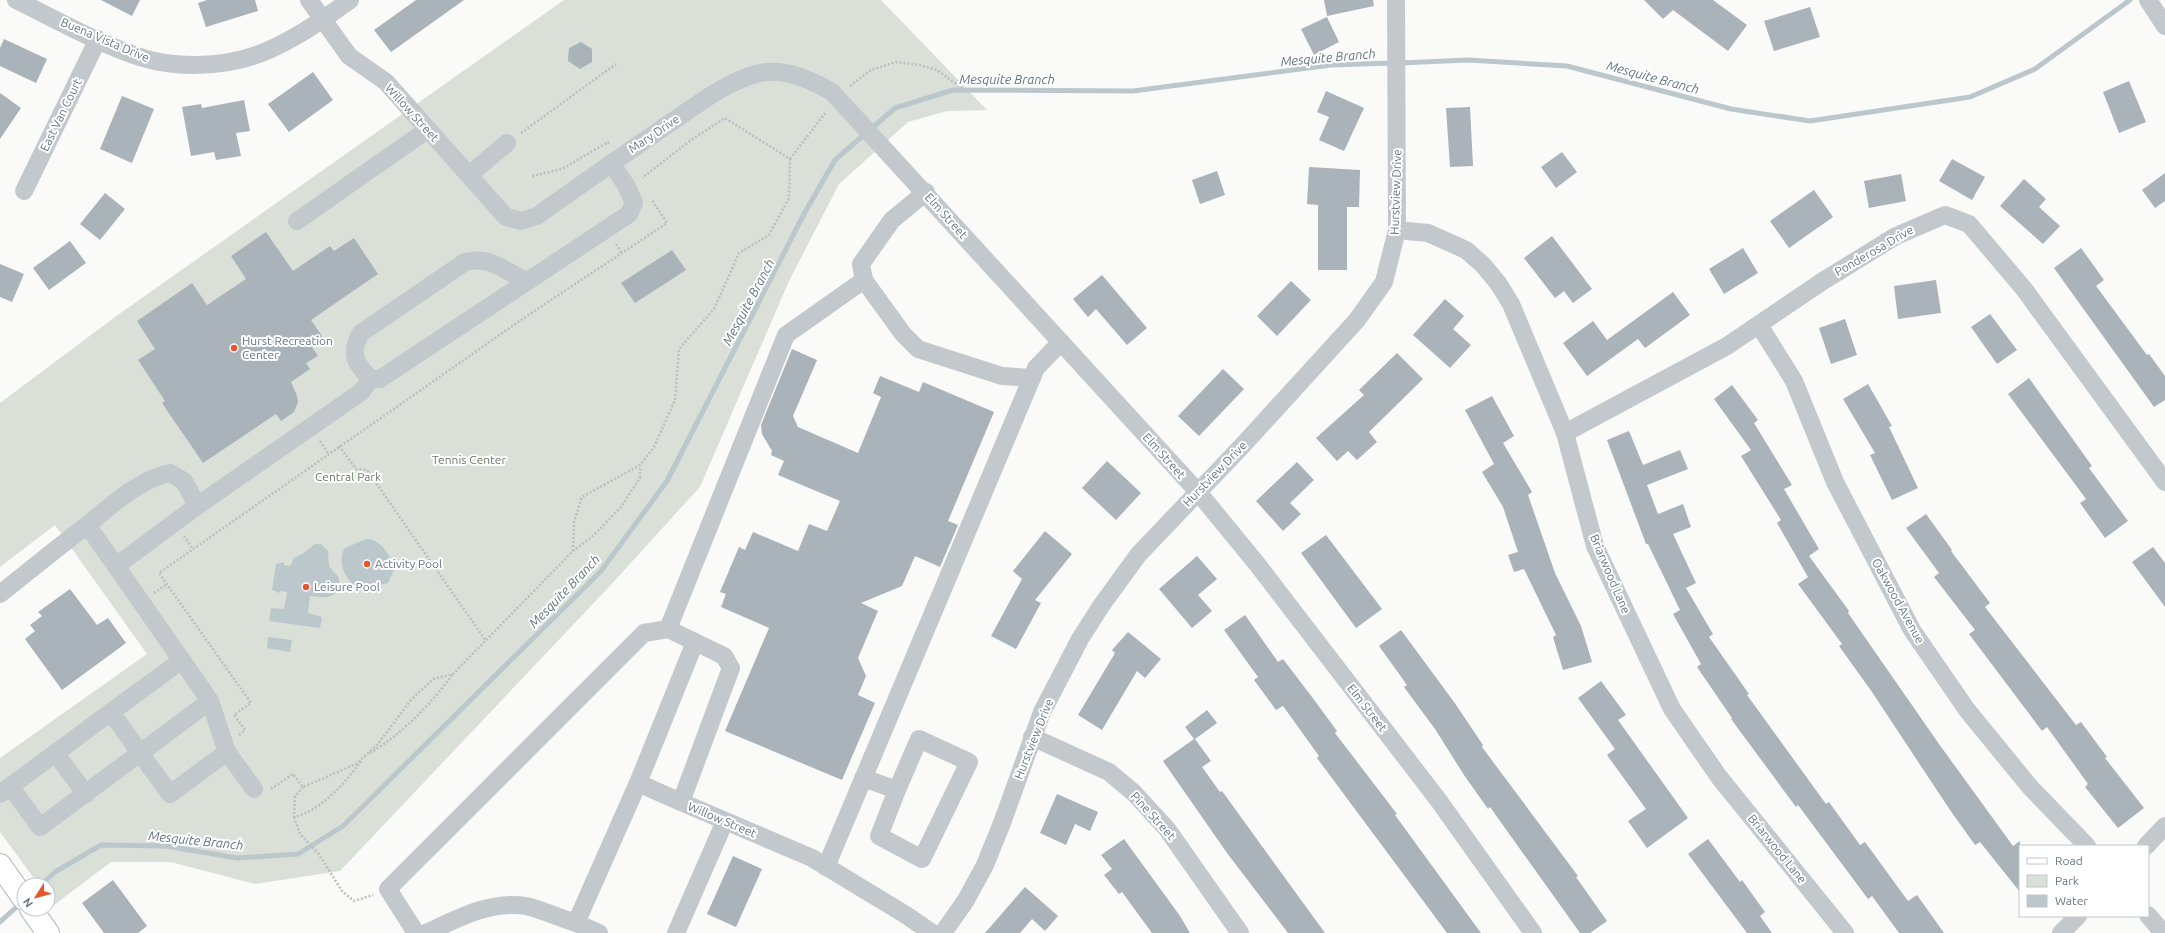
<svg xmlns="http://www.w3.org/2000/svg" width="2165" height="933" font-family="Ubuntu,sans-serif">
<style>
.green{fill:#dadfd7}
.water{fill:#bbc7cb}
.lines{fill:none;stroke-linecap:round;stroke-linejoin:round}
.stream{stroke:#bbc7cb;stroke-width:5}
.building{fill:#aab3b9}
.major-casing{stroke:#b5babe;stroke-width:24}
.path{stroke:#bbbfc2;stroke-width:2.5;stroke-dasharray:2 2;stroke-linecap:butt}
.minor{stroke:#c3c8cc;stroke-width:18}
.major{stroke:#fff;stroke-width:22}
.poi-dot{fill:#e4572e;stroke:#fff;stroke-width:1.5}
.labels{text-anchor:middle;stroke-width:4;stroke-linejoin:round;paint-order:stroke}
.street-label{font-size:12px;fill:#657683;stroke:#fff}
.poi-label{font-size:12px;fill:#657683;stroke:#fff;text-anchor:start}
.park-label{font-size:12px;fill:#687a64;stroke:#fff}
.water-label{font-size:13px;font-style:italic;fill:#60757c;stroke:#fff}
</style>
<rect width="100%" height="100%" fill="#fafaf8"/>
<polygon class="green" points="564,0 881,0 987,110 947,111 908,122 839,184 789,281 700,487 607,589 340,871 255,884 171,862 111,862 54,905 48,896 48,885 39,885 0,832 0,758 147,654 55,525 0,567 0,403 115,317"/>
<g class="water">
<path d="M366,539C380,538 393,558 394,570L388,583L362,589C346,585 336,561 345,548Z"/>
<path d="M315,544H321L328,551L329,566L339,578C340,600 326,598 310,596L308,613L322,617L320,628L269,621L271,608L284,609L287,592L280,591V593L272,590L276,564L284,562V565L290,566L294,558L302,554Z"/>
<polygon points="268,637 292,640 290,652 267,648"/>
</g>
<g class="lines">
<g class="stream">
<polyline points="1400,63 1468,60 1567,66 1731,109 1810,121 1970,97 2035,69 2130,0"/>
<polyline points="41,885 55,872 101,845 166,846 237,858 298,854 343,826 601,571 667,481 804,214 835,160 895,108 953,90 1133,91 1331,65 1392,63"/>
<polyline points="0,922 22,902"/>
</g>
</g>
<g class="building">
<polygon points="101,0 140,0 132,16"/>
<polygon points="207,0 255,0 258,11 206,27 198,3"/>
<polygon points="416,0 464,0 391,52 374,30"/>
<polygon points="1324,0 1373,0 1374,6 1327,16"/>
<polygon points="1644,0 1713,0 1747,25 1728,51 1673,10 1663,19"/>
<polygon points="1810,7 1820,37 1774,51 1764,21"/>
<polygon points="1327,17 1339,42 1314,55 1301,29"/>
<polygon points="4,39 47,59 36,83 0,66 0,48"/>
<polygon points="581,42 592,49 592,62 580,69 568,61 569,48"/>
<polygon points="313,72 333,100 289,132 268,104"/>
<polygon points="2129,81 2146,122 2119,133 2103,92"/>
<polygon points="1326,91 1364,108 1344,151 1319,140 1329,117 1317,112"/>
<polygon points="0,93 21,108 0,139"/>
<polygon points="122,96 154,109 132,163 100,149"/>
<polygon points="244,100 250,131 236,133 241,156 216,160 214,152 191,156 182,107 201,104 202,108"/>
<polygon points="1470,107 1473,166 1450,167 1446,108"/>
<polygon points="1562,152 1577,172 1556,188 1541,167"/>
<polygon points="1952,159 1985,177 1972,200 1939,181"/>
<polygon points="1309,167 1360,170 1359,207 1347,207 1347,270 1318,270 1318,205 1307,204"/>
<polygon points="1217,171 1225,195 1200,204 1192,180"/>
<polygon points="2165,173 2165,201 2155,208 2142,190"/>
<polygon points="1901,174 1906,201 1869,208 1864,181"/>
<polygon points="2024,179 2046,199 2039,207 2060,226 2043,244 2000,206"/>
<polygon points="1814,190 1833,217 1789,248 1770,221"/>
<polygon points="105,193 125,209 100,240 80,224"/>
<polygon points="266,232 293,271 330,246 334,251 354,238 378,274 311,320 324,339 312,347 318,356 306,363 310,369 291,382 297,396 298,402 294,412 281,421 276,414 203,463 162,403 165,401 138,360 155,349 137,321 192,283 207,305 246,279 231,256"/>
<polygon points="1552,236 1592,289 1573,303 1564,291 1555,298 1524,258"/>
<polygon points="70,241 86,263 49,290 33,268"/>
<polygon points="1743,248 1758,273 1724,294 1709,269"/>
<polygon points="2081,248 2104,280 2096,286 2147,355 2149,354 2165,376 2165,400 2154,407 2054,268"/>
<polygon points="672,250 686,270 635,303 621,283"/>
<polygon points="0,264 24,274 12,302 0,297"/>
<polygon points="1102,275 1147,328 1127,345 1096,309 1088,317 1073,299"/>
<polygon points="1936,280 1941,313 1898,319 1894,286"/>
<polygon points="1291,281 1311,300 1277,336 1257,316"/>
<polygon points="1673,292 1690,315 1645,348 1638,339 1587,376 1563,343 1593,321 1607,340"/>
<polygon points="1445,299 1464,316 1453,329 1471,345 1450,368 1413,335"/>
<polygon points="1990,314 2017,350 1997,364 1971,327"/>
<polygon points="1845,319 1857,355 1831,364 1819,328"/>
<polygon points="792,349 817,360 793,416 798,427 858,453 881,397 873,393 880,376 919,392 923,382 994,412 948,521 958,525 940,567 915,556 902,586 861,603 878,611 858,658 866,676 858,695 875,703 842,780 725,731 769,628 721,607 726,594 720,592 739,547 745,550 753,532 798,551 809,524 827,531 840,501 778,475 784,461 771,455 772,451 762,434 761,425"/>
<polygon points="1397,353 1423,379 1369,432 1377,442 1357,460 1348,451 1337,461 1316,438 1364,395 1359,390"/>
<polygon points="1223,369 1244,389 1199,436 1178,416"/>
<polygon points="2029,378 2092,466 2089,468 2128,521 2105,538 2080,503 2086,499 2008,394"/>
<polygon points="1868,384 1892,426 1889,427 1918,488 1892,500 1870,455 1875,453 1843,399"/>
<polygon points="1732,385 1758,420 1754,423 1792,485 1784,489 1819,549 1809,556 1849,611 1848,613 1939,744 2013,846 2020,841 2020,892 1980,842 1975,845 1950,810 1872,692 1839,646 1842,644 1798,584 1808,577 1777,523 1781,520 1741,456 1751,450 1714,399"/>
<polygon points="1492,396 1514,436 1503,443 1532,492 1528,495 1555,573 1581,626 1592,662 1563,670 1553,637 1556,635 1524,569 1514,572 1508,555 1518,552 1503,507 1482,472 1494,464 1465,410"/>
<polygon points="1629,431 1643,465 1680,450 1688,469 1647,485 1658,514 1683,504 1691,527 1673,534 1696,583 1686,588 1713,634 1709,637 1749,694 1747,695 1826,804 1829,802 1860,845 1865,842 1908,901 1917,895 1944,933 1899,933 1872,896 1868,899 1798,805 1796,807 1731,719 1732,718 1697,667 1701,664 1673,614 1680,610 1648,544 1646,544 1607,440"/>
<polygon points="1107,461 1141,493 1116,520 1082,488"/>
<polygon points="1297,462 1314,480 1290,503 1301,514 1283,531 1256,501"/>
<polygon points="1926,514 1952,550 1951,551 1990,603 1985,607 2076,725 2081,722 2107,757 2105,758 2144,808 2118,828 2085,787 2088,784 2047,727 2042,731 1969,634 1975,630 1934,577 1939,573 1906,528"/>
<polygon points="1045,531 1072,554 1035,600 1041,603 1016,649 991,636 1022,579 1013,571"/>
<polygon points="1326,535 1382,609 1356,628 1301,553"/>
<polygon points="2153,547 2165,563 2165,607 2132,562"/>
<polygon points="1197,556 1217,579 1198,595 1212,611 1192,628 1159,589"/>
<polygon points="70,589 97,625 108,618 126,643 62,690 25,639 35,631 30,625 42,616 38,612"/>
<polygon points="1245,615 1278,662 1283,659 1312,697 1337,731 1335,733 1397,814 1395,815 1481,933 1447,933 1317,758 1319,756 1283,706 1276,710 1254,680 1258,677 1224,630"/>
<polygon points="1401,630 1454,702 1483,745 1482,747 1578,876 1576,877 1607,921 1590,933 1580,933 1490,807 1488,809 1464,775 1435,729 1404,687 1407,685 1379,646"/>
<polygon points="1128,632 1161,659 1145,678 1137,671 1102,730 1078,715 1115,653 1112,650"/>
<polygon points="1601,681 1626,715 1618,720 1688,818 1647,848 1628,821 1646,809 1607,755 1615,749 1578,698"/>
<polygon points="1207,710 1217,723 1195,739 1211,761 1202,767 1220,792 1222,791 1325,933 1288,933 1227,853 1163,761 1194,739 1185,727"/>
<polygon points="1057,794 1098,812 1090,831 1075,824 1066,845 1040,833"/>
<polygon points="1124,839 1180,916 1190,933 1152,933 1122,892 1119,894 1104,875 1112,869 1101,855"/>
<polygon points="1708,839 1740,882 1742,880 1765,912 1760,916 1772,933 1747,933 1688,854"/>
<polygon points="733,856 762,869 736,927 707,914"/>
<polygon points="113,880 147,926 138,933 104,933 82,903"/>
<polygon points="1025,887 1058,916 1045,931 1032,919 1020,933 985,933"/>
</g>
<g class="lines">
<defs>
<g id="major">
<polyline points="0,865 24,899"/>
<polyline points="31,909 48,933"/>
</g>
</defs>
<use href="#major" class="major-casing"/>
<g class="path">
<polyline points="850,86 871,70 896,62 920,65 937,70 962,88"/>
<polyline points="521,133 616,64"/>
<polyline points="790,159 826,112"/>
<polyline points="532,176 562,169 608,142 610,145"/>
<polyline points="616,244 622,254"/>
<polyline points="320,441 328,453"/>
<polyline points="339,446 356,469 367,470 486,641"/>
<polyline points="184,536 193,549"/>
<polyline points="573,551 574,522 582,497 640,465 654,447 675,400 679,349 714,309 739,253 769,235 789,198 790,159 725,118 691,140 642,178"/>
<polyline points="154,593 167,584"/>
<polyline points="239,735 245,730 234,715 251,703 159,573 521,320 667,223 652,200"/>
<path d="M370,753C402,734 431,704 453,674"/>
<path d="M303,787L295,796L294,817C322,810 345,783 362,760"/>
<polyline points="271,789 293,774 303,787 356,764 377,745 411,700 433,679 453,674 573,551 594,535 621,507 640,478 640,465"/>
<polyline points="294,817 300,834 318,853 342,891 354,901 373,895"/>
</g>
<g class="minor">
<path d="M16,0C57,20 99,44 143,58C175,68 221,67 253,56C285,46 323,20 350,0"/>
<path d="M309,0L349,56L386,82L506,217L521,221L537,216C580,185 624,155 667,125C696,106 726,81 760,73C786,68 811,80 832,92L1198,492L1257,564L1439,801L1533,933"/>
<polyline points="2148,0 2165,26"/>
<polyline points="469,175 507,143"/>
<polyline points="24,191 98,39"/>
<polyline points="297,221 427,130"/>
<polyline points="1397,230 1428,233 1466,250 1483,265 1498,283 1511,304 1565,433 1595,546 1672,709 1719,777 1845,933"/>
<polyline points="864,280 903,334 918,349 1002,376 1032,378"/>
<path d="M526,281C503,270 491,256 465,262L361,333C349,353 355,364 371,379H380L629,214L634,203L626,185L611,163"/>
<polyline points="1759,325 1794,381 1835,482 1912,630 1967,710 2030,787 2087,846"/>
<polyline points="1565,433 1727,346 1823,281 1896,236 1945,215 1969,224 2024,289 2165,482"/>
<polyline points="197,506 361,392 371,379"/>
<polyline points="116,566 210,701 227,752 170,794 140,753 210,701"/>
<path d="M0,594C29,571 57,548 86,526C112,505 138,480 170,473L184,481L197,506L116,566L87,525"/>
<polyline points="668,629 786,335 864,280 861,264 892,220 926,192"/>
<polyline points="668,629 724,656 731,668 681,802 812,858 906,915 932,933"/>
<polyline points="1032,737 1109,772 1134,793 1167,829 1240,933"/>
<polyline points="227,752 254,789"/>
<polyline points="55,753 86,794"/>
<polyline points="863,778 897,790 879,836 922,859 969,762 919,739 897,790"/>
<polyline points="638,783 695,642"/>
<polyline points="10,786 40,827 140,753 111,712 182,660"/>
<polyline points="0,794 111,712"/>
<polyline points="2146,846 2165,826"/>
<polyline points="826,867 1036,368 1061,342"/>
<polyline points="2148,915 2163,933"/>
<polyline points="576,923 599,933"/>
<polyline points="416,933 388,889 644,633 668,629"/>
<path d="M426,933C457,919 491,900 526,906C543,910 560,918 576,923L638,783L681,802"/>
<polyline points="676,933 725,821"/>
<polyline points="943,933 966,900 985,865 1002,823 1042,712 1080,639 1101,606 1138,555 1242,446 1357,320 1384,282 1397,230 1396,0"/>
<polyline points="2061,933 2078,916"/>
</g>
<use href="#major" class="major"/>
</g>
<g class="poi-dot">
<circle cx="234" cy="348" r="4"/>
<circle cx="367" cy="564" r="4"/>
<circle cx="306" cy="587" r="4"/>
</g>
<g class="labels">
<g class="street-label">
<text transform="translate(105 40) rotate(23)" y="4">Buena Vista Drive</text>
<text transform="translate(412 113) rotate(48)" y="4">Willow Street</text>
<text transform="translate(61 115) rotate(-64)" y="4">East Van Court</text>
<text transform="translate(654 134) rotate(-34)" y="4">Mary Drive</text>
<text transform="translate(1396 192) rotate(-88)" y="4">Hurstview Drive</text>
<text transform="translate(946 216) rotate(48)" y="4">Elm Street</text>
<text transform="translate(1874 251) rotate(-30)" y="4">Ponderosa Drive</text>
<text transform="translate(1164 456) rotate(48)" y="4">Elm Street</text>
<text transform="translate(1215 474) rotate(-46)" y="4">Hurstview Drive</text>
<text transform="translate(1610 574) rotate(67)" y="4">Briarwood Lane</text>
<text transform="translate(1898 601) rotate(61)" y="4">Oakwood Avenue</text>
<text transform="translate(1367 708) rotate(52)" y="4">Elm Street</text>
<text transform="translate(1034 739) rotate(-68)" y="4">Hurstview Drive</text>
<text transform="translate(1153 816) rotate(48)" y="4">Pine Street</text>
<text transform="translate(722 820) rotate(23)" y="4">Willow Street</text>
<text transform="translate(1777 849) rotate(51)" y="4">Briarwood Lane</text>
</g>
<g class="poi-label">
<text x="242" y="345">Hurst Recreation<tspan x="242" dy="14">Center</tspan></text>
<text x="375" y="568">Activity Pool</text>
<text x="314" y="591">Leisure Pool</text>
</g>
<g class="park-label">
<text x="469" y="464">Tennis Center</text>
<text x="348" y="481">Central Park</text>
</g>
<g class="water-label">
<text transform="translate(1328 57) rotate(-5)" y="5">Mesquite Branch</text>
<text transform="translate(1653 77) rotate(15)" y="5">Mesquite Branch</text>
<text x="1007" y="84">Mesquite Branch</text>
<text transform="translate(748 302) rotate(-62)" y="5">Mesquite Branch</text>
<text transform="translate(564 591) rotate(-46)" y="5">Mesquite Branch</text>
<text transform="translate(196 840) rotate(6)" y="5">Mesquite Branch</text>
</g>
</g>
<rect x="2019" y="845" width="130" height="72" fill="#ffffff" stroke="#c1c8cd"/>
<rect x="2027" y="858" width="20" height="6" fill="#ffffff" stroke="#c1c8cd"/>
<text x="2055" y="865" font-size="12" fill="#657683">Road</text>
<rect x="2027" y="875" width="20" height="12" fill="#dadfd7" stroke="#c1c8cd"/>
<text x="2055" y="885" font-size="12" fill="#657683">Park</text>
<rect x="2027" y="895" width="20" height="12" fill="#bbc7cb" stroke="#c1c8cd"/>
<text x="2055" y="905" font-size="12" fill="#657683">Water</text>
<g transform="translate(36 897) rotate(234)"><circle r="19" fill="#ffffff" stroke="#c1c8cd"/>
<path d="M0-3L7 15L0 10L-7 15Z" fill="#e4572e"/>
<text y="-6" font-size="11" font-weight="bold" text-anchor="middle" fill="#657683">N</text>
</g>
</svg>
